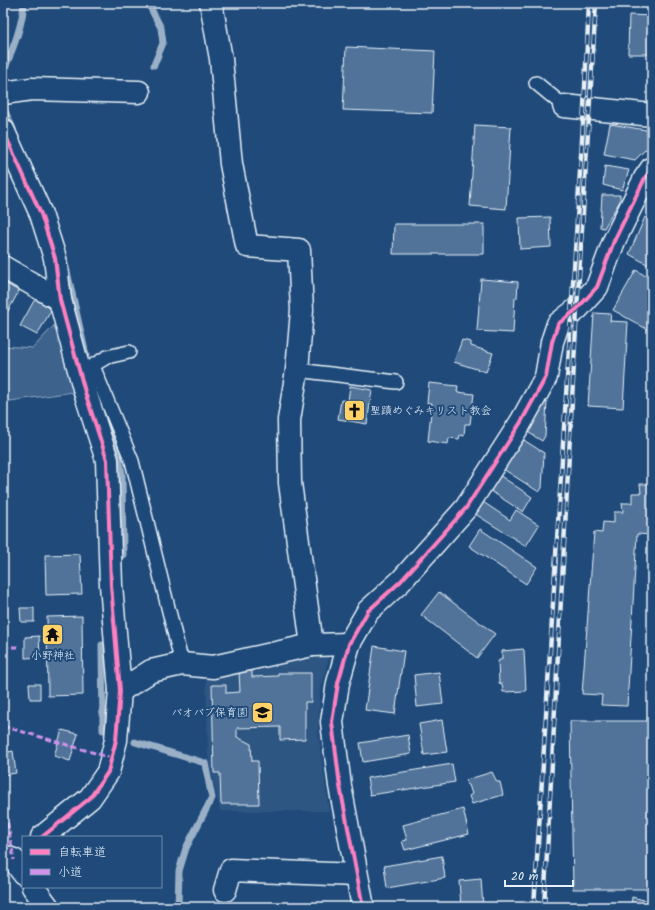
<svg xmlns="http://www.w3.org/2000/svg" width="655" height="910" font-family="Kalam,'Klee One',sans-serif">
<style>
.built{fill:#2e5683}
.green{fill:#3c628c;stroke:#92aac2}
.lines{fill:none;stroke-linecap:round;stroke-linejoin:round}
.stream{stroke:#9ab0c7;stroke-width:7}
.building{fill:#517399;stroke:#e8f1f8}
.service-casing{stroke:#e8f1f8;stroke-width:16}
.minor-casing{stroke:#e8f1f8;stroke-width:25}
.service{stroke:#1f4a7a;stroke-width:13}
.minor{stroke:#1f4a7a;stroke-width:22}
.rail-casing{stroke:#e8f1f8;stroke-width:4.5}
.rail{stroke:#1f4a7a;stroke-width:3;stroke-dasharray:9;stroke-linecap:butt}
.quiet{stroke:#d193ec;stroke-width:3;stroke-dasharray:6 3;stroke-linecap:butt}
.cycleway-casing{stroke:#1f4a7a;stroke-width:6}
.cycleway{stroke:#ff80c0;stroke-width:4}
.labels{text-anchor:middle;stroke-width:4;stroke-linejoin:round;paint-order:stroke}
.poi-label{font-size:11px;fill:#e8f1f8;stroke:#1f4a7a;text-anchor:start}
</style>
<rect width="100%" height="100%" fill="#1f4a7a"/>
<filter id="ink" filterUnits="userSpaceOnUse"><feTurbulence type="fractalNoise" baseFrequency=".025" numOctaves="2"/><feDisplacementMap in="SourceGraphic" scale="8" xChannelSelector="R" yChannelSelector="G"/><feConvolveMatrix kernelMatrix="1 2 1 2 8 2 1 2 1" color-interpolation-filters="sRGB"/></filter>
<g filter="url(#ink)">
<polygon class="built" points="330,653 320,690 318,733 329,811 220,811 208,755 206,677"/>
<polygon class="green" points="60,319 73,392 3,402 3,346 33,348"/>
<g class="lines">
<g class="stream">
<polyline points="148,3 161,28 163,43 154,65"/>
<path d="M3,73C12,50 22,28 24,3"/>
<polyline points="3,107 13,129"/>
<polyline points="66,267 86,355"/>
<polyline points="101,409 117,448 122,474 123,555"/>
<polyline points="102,645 103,730"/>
<polyline points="135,742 205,763 212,798 186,848 179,871 178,907"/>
</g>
</g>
<g class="building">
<polygon points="629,15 652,16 652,54 628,54"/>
<polygon points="346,47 435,51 432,113 343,110"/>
<polygon points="610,124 652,131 652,138 647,148 635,160 604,154"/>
<polygon points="475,125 511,127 506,209 470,206"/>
<polygon points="605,166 629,170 622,190 603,185"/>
<polygon points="602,195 620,195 620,201 604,228 600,227"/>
<polygon points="550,217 551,247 520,249 519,218"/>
<polygon points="645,217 652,220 652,267 629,254"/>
<polygon points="394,224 484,224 484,254 393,254"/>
<polygon points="636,270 652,280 652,332 613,310"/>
<polygon points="481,279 518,282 517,298 515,298 513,333 477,331"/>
<polygon points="3,282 19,291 3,320"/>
<polygon points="35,299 52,309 37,335 20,326"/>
<polygon points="594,313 611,314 610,321 628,322 623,408 588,406"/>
<polygon points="462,340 471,342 471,346 493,353 486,372 454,362"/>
<polygon points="429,383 458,386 457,392 474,394 470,424 465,424 464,436 460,435 459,439 449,438 448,444 428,441 432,403 427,403"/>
<polygon points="350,386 372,390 367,424 338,419 341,400 348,401"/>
<polygon points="542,401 547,401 545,436 542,441 526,431"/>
<polygon points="519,437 544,453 542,488 539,492 500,467"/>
<polygon points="652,470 652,535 637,534 627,706 601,705 602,695 582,694 594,532 602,533 603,522 614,523 614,512 623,512 622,503 632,503 632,493 641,493 640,484 649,484 648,474"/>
<polygon points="496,473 532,497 523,512 486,488"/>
<polygon points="480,500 510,520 516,510 539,525 526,546 472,512"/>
<polygon points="480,529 537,567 526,584 469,546"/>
<polygon points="80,554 82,594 46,595 45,555"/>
<polygon points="439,592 495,634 477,658 421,615"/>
<polygon points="20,608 34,608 34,622 21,622"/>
<polygon points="82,616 83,695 48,696 47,617"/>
<polygon points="39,636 40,657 25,658 25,637"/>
<polygon points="374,646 404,651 395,714 365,710"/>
<polygon points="523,649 524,650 526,691 503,692 502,684 499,683 498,661 502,659 502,651"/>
<polygon points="239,671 252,671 252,677 278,676 278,673 311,673 311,702 305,702 305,739 280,740 280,727 237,728 237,737 251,744 252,761 258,761 259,804 221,804 220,773 214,773 212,685 226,685 226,693 240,692"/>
<polygon points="439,672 443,704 417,707 414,675"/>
<polygon points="29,684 40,684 40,699 30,699"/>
<polygon points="442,720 447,752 424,755 419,724"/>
<polygon points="570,721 652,721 652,889 573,889"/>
<polygon points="62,730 78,734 70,761 54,756"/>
<polygon points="408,735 411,754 363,762 360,743"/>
<polygon points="13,751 16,773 3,775 3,753"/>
<polygon points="452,764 455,782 370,795 367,778"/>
<polygon points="492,772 497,782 500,782 503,795 472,804 469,796 472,794 469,785 467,785 466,780"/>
<polygon points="463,809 469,834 405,850 402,841 407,840 403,825"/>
<polygon points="442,856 445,878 387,888 384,866"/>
<polygon points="481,879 483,907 445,907 461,906 459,881"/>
<polygon points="632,897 652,902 652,907 631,907"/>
</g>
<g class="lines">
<defs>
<g id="service">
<polyline points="536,83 564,106"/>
<polyline points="92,366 107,357 129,352"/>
<polyline points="93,366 132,461 182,664"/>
<polyline points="297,370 396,382"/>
</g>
<g id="minor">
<polyline points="211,3 221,59 231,164 247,246 299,250 302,310 297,370 289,420 290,483 312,645"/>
<polyline points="3,93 32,89 139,92"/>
<polyline points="564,106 652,115"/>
<polyline points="3,130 41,214 55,258 60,300 85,392 107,460 111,585 120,691 116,740 108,772 90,798 42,837"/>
<polyline points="3,267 60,300"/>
<polyline points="120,691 151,671 182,664 213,667 312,645 349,644"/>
<polyline points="3,856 14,860 23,873"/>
<polyline points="33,887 48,907"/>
<polyline points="225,890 231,870 356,875"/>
<polyline points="363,907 340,786 332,722 338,683 349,644 368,611 401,581 466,508 521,422 546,377 552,342 558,324 577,309 597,287 614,241 645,178 652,168"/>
</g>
</defs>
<use href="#service" class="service-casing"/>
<use href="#minor" class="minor-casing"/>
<use href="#service" class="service"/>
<use href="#minor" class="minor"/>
<defs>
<g id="rail">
<polyline points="534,907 584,108 589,3"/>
<polyline points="544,907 577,309 596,3"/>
</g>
</defs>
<use href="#rail" class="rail-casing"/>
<use href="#rail" class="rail"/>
<g class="quiet">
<polyline points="3,647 19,647"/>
<polyline points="3,726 112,758"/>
<polyline points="3,796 14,860"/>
</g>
<defs>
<g id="cycleway">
<polyline points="3,130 41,214 55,258 60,300 85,392 107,460 111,585 120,691 116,740 108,772 90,798 42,837"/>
<polyline points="363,907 340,786 332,722 338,683 349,644 368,611 401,581 466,508 521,422 546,377 552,342 558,324 577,309 597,287 614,241 645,178 652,168"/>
</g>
</defs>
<use href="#cycleway" class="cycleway-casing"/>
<use href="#cycleway" class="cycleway"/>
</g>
</g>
<defs>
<symbol id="church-square" viewBox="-11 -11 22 22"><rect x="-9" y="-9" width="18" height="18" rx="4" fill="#ffd166" stroke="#1f4a7a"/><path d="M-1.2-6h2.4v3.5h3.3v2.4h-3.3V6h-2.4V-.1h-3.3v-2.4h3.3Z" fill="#111"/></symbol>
<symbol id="temple-square" viewBox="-11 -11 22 22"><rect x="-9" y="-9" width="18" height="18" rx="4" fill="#ffd166" stroke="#1f4a7a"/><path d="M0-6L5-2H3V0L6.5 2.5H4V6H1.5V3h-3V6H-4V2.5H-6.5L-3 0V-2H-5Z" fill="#111"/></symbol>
<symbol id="school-square" viewBox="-11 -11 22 22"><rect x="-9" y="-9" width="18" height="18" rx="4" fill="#ffd166" stroke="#1f4a7a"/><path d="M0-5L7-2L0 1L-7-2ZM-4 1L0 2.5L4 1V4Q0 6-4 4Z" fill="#111"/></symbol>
</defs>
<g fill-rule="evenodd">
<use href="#church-square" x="342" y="398" width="25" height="25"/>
<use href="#temple-square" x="40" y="622" width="25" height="25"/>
<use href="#school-square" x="250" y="700" width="25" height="25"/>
</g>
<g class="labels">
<g class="poi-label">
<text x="370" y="414">聖蹟めぐみキリスト教会</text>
<text x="53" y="659" text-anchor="middle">小野神社</text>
<text x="248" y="716" text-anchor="end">バオバブ保育園</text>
</g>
</g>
<rect width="655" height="910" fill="none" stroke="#1f4a7a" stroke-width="16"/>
<rect x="8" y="8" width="639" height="894" fill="none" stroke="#e8f1f8" stroke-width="1.5" filter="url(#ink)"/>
<rect x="22" y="836" width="140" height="52" fill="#1f4a7a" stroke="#6f8dac"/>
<rect x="30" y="849" width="20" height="6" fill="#ff80c0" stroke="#6f8dac"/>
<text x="58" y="856" font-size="12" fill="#e8f1f8">自転車道</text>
<rect x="30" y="869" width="20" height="6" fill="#d193ec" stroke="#6f8dac"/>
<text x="58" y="876" font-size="12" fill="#e8f1f8">小道</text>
<path d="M505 880v6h68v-6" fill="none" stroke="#e8f1f8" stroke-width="2"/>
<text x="511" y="880" font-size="12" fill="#e8f1f8" stroke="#1f4a7a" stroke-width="3" paint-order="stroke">20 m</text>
</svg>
